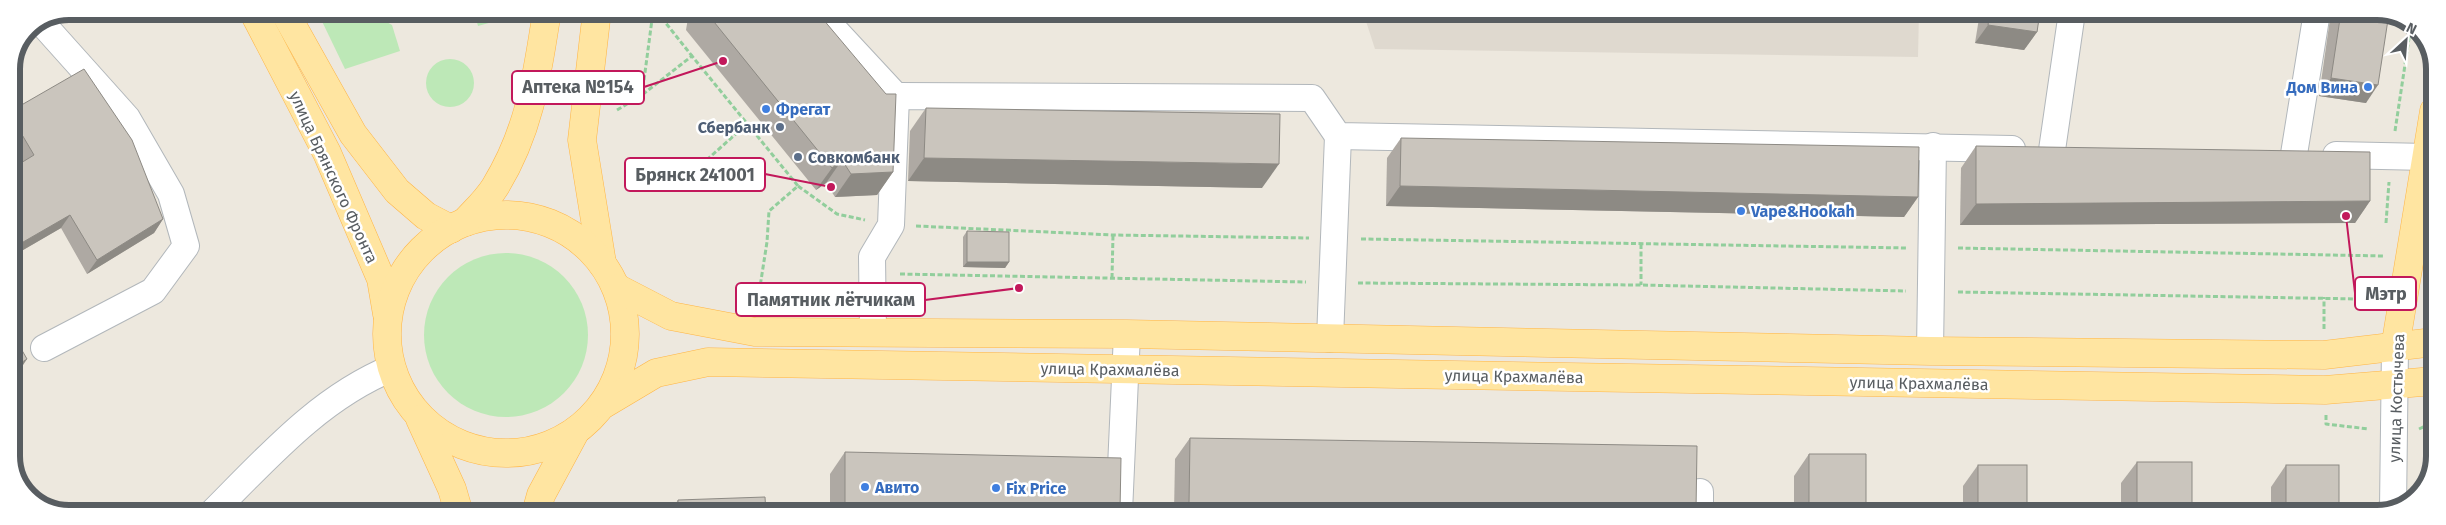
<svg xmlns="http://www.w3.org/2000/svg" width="2446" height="525" font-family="'Fira Sans',sans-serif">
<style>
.education{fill:#dfd9cf}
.green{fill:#bde8b7}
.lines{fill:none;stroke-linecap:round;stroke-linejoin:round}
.minor-casing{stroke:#b2b7bb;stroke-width:28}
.major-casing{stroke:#ffb545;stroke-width:29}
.path{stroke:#92ce9c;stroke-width:3;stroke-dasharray:5 2.5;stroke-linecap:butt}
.minor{stroke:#fff;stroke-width:26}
.major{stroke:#ffe5a1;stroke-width:28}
.wall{fill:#aea9a3}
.shaded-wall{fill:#8d8a84}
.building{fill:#cac5bd;stroke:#8d8a84}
.shop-dot{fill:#3f7fe0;stroke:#fff;stroke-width:2}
.service-dot{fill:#5c6f8a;stroke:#fff;stroke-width:2}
.labels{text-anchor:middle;stroke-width:5;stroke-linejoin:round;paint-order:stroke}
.shop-label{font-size:16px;font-weight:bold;fill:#366cbe;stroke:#fff;text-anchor:start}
.service-label{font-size:16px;font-weight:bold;fill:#4e5e75;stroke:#fff;text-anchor:end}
.street-label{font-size:16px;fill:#585d61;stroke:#fff}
.rim{fill:none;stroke:#585d61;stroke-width:6}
.leader{fill:none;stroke:#c2185b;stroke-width:2}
.callout-dot{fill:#c2185b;stroke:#fff;stroke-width:2}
.callout{fill:#fff;stroke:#c2185b;stroke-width:2}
.callout-label{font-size:18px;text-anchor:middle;font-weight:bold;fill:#585d61}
</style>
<rect width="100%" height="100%" fill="#ede8de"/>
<polygon class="education" points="1363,12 1919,12 1918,57 1375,49"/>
<g class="green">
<polygon points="317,11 367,11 392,25 400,51 345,69"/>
<polygon points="401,11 437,11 403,21"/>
<polygon points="474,11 518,11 517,15 478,26"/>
<circle cx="450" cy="83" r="24"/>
<circle cx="506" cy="335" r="82"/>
</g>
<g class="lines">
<defs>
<g id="minor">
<polyline points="818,12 896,96"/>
<polyline points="41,22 127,118 171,194 186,246 153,291 44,348"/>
<polyline points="2052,150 2072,12"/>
<polyline points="2294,154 2317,12"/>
<polyline points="2336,155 2427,157"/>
<polyline points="873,332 872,257 891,225 896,96 1312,98 1338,136 2012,149"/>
<polyline points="1330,339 1338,136"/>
<polyline points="1930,351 1933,146"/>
<polyline points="2393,508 2395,348"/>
<polyline points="1119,512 1127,334"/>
<path d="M212,513C267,458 319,398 392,368"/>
<polyline points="1700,513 1700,492"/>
</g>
<g id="major">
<polyline points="253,11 327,153 381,279 387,314"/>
<polyline points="284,11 353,134 397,191 426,216 451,229"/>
<polyline points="597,11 582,140 602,263"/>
<circle cx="506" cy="334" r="119"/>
<path d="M465,222C475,211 487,200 495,187C530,130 537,76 547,11"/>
<polyline points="617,288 671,316 755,332 1127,334 1930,351 2324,355 2434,342"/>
<polyline points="2395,348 2434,111"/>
<polyline points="604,404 656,373 708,362 2325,390 2434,381"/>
<polyline points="420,419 452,489 459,513"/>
<polyline points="536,513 541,495 575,432"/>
</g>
</defs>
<use href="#minor" class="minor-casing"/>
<use href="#major" class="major-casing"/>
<g class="path">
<polyline points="657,12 692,56"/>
<polyline points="642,95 653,12"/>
<polyline points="617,110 642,95 692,56 798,186 769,211 767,242 757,306"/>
<polyline points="2395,131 2411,25"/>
<polyline points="701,165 748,123"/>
<polyline points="798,186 837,214 865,220"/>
<polyline points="2386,223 2389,182"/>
<polyline points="916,226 1113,235 1309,238"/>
<polyline points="1361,239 1907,248"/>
<polyline points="1641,244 1641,285"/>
<polyline points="1958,248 2384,256"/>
<polyline points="900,274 1306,282"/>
<polyline points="1112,278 1113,235"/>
<polyline points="1358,283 1641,285 1906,291"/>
<polyline points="1958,292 2360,299 2374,288 2377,278"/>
<polyline points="2324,329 2324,297"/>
<polyline points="2326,415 2326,424 2369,429"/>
<polyline points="2419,429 2434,422"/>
</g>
<use href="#minor" class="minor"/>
<use href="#major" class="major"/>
</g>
<g class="wall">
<polygon points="689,12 817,12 893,172 877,195 835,197 826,183 816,190 686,30"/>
<polygon points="1980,12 2040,12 2037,32 2024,50 1975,43"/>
<polygon points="2331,12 2388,12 2366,103 2319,96"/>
<polygon points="926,108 1262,188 908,181 910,131"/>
<polygon points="11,111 163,219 154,233 87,274 61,228 11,257 11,169 22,163 11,145"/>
<polygon points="1401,138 1918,197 1904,217 1386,206 1387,158"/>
<polygon points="1976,146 2370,201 2355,223 1960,225 1961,168"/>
<polygon points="967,231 1009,262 1005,268 963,267 963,237"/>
<polygon points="1190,438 1696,512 1695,513 1174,513 1175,459"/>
<polygon points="845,452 1119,513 830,513 830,474"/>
<polygon points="1809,454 1866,514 1794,513 1794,476"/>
<polygon points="2434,457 2434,467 2430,474 2429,465"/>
<polygon points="2137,462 2192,514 2121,514 2121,483"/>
<polygon points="1978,465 2027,514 1963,514 1963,486"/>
<polygon points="2286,465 2339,514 2271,514 2271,487"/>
<polygon points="678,500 766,513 669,513"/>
</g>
<g class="shaded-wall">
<polygon points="1988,25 2037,32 2024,50 1975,43"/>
<polygon points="2331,78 2378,85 2366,103 2319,96"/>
<polygon points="924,158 1279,164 1262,188 908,181"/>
<polygon points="842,160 826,183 816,190 832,168"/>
<polygon points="893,172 877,195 835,197 851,174"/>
<polygon points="1400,186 1918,197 1904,217 1386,206"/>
<polygon points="2370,201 2355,223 1960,225 1976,204"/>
<polygon points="70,215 61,228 11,257 11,249"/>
<polygon points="163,219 154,233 87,274 97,260"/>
<polygon points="967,262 1009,262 1005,268 963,267"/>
<polygon points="27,359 12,382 12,373 16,366"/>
<polygon points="1189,504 1696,512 1695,513 1182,513"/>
<polygon points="845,506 1120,511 1119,513 840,513"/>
</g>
<g class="building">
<polygon points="706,12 817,12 886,94 896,94 893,172 851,174 842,160 832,168"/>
<polygon points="1990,12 2040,12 2037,32 1988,25"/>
<polygon points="2341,12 2389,13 2378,85 2331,78"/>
<polygon points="84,69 132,140 163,219 97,260 70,215 11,249 11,169 34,155 11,116 11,111"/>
<polygon points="926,108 1280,114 1279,164 924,158"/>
<polygon points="1401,138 1919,147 1918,197 1400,186"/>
<polygon points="1976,146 2370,152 2370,201 1976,204"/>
<polygon points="967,231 1009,232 1009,262 967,262"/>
<polygon points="12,333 27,359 16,366 19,371 12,376"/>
<polygon points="1190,438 1697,446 1696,512 1189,504"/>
<polygon points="845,452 1121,458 1120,511 845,506"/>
<polygon points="1809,454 1866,454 1866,514 1809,513"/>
<rect x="2137" y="462" width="55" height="52"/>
<rect x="1978" y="465" width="49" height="49"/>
<rect x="2286" y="465" width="53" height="49"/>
<polygon points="765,497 766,513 678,513 678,500"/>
</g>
<g class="shop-dot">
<circle cx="2368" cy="87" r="5"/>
<circle cx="766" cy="109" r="5"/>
<circle cx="1741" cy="211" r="5"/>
<circle cx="865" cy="487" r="5"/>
<circle cx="996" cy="488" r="5"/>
</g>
<g class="service-dot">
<circle cx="780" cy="127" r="5"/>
<circle cx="798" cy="157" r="5"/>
</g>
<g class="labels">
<g class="shop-label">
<text x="2358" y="93" text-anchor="end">Дом Вина</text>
<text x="776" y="115">Фрегат</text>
<text x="1751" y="217">Vape&amp;Hookah</text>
<text x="875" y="493">Авито</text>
<text x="1006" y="494">Fix Price</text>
</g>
<g class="service-label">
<text x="770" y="133">Сбербанк</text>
<text x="808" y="163" text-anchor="start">Совкомбанк</text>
</g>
<g class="street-label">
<text transform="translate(334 177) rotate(65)" y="6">улица Брянского Фронта</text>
<text transform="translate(1110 369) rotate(1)" y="6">улица Крахмалёва</text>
<text transform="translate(1514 376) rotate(1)" y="6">улица Крахмалёва</text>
<text transform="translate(1919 383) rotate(1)" y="6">улица Крахмалёва</text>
<text transform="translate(2396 398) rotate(-88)" y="6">улица Костычева</text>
</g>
</g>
<path d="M0 0H2446V525H0ZM69 20H2377A49 49 0 0 1 2426 69V456A49 49 0 0 1 2377 505H69A49 49 0 0 1 20 456V69A49 49 0 0 1 69 20Z" fill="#fff" fill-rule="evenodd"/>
<path class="rim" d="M69 20H2377A49 49 0 0 1 2426 69V456A49 49 0 0 1 2377 505H69A49 49 0 0 1 20 456V69A49 49 0 0 1 69 20Z"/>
<path class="leader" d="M723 61L644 87M831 187L765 174M2346 216L2355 293M1019 288L925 300"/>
<g class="callout-dot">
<circle cx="723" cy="61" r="5"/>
<circle cx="831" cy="187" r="5"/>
<circle cx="2346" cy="216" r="5"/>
<circle cx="1019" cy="288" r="5"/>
</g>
<g class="callout">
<rect x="512" y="71" width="132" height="33" rx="5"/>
<rect x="625" y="158" width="140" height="33" rx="5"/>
<rect x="2355" y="277" width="61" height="33" rx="5"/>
<rect x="736" y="283" width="189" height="33" rx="5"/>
</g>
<g class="callout-label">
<text x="578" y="93">Аптека №154</text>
<text x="695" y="181">Брянск 241001</text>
<text x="2386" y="300">Мэтр</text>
<text x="831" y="306">Памятник лётчикам</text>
</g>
<g transform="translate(2406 40) rotate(26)" stroke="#ffffff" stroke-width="4" paint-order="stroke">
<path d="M0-4L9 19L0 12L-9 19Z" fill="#585d61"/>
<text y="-8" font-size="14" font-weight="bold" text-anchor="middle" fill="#585d61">N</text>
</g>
</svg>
